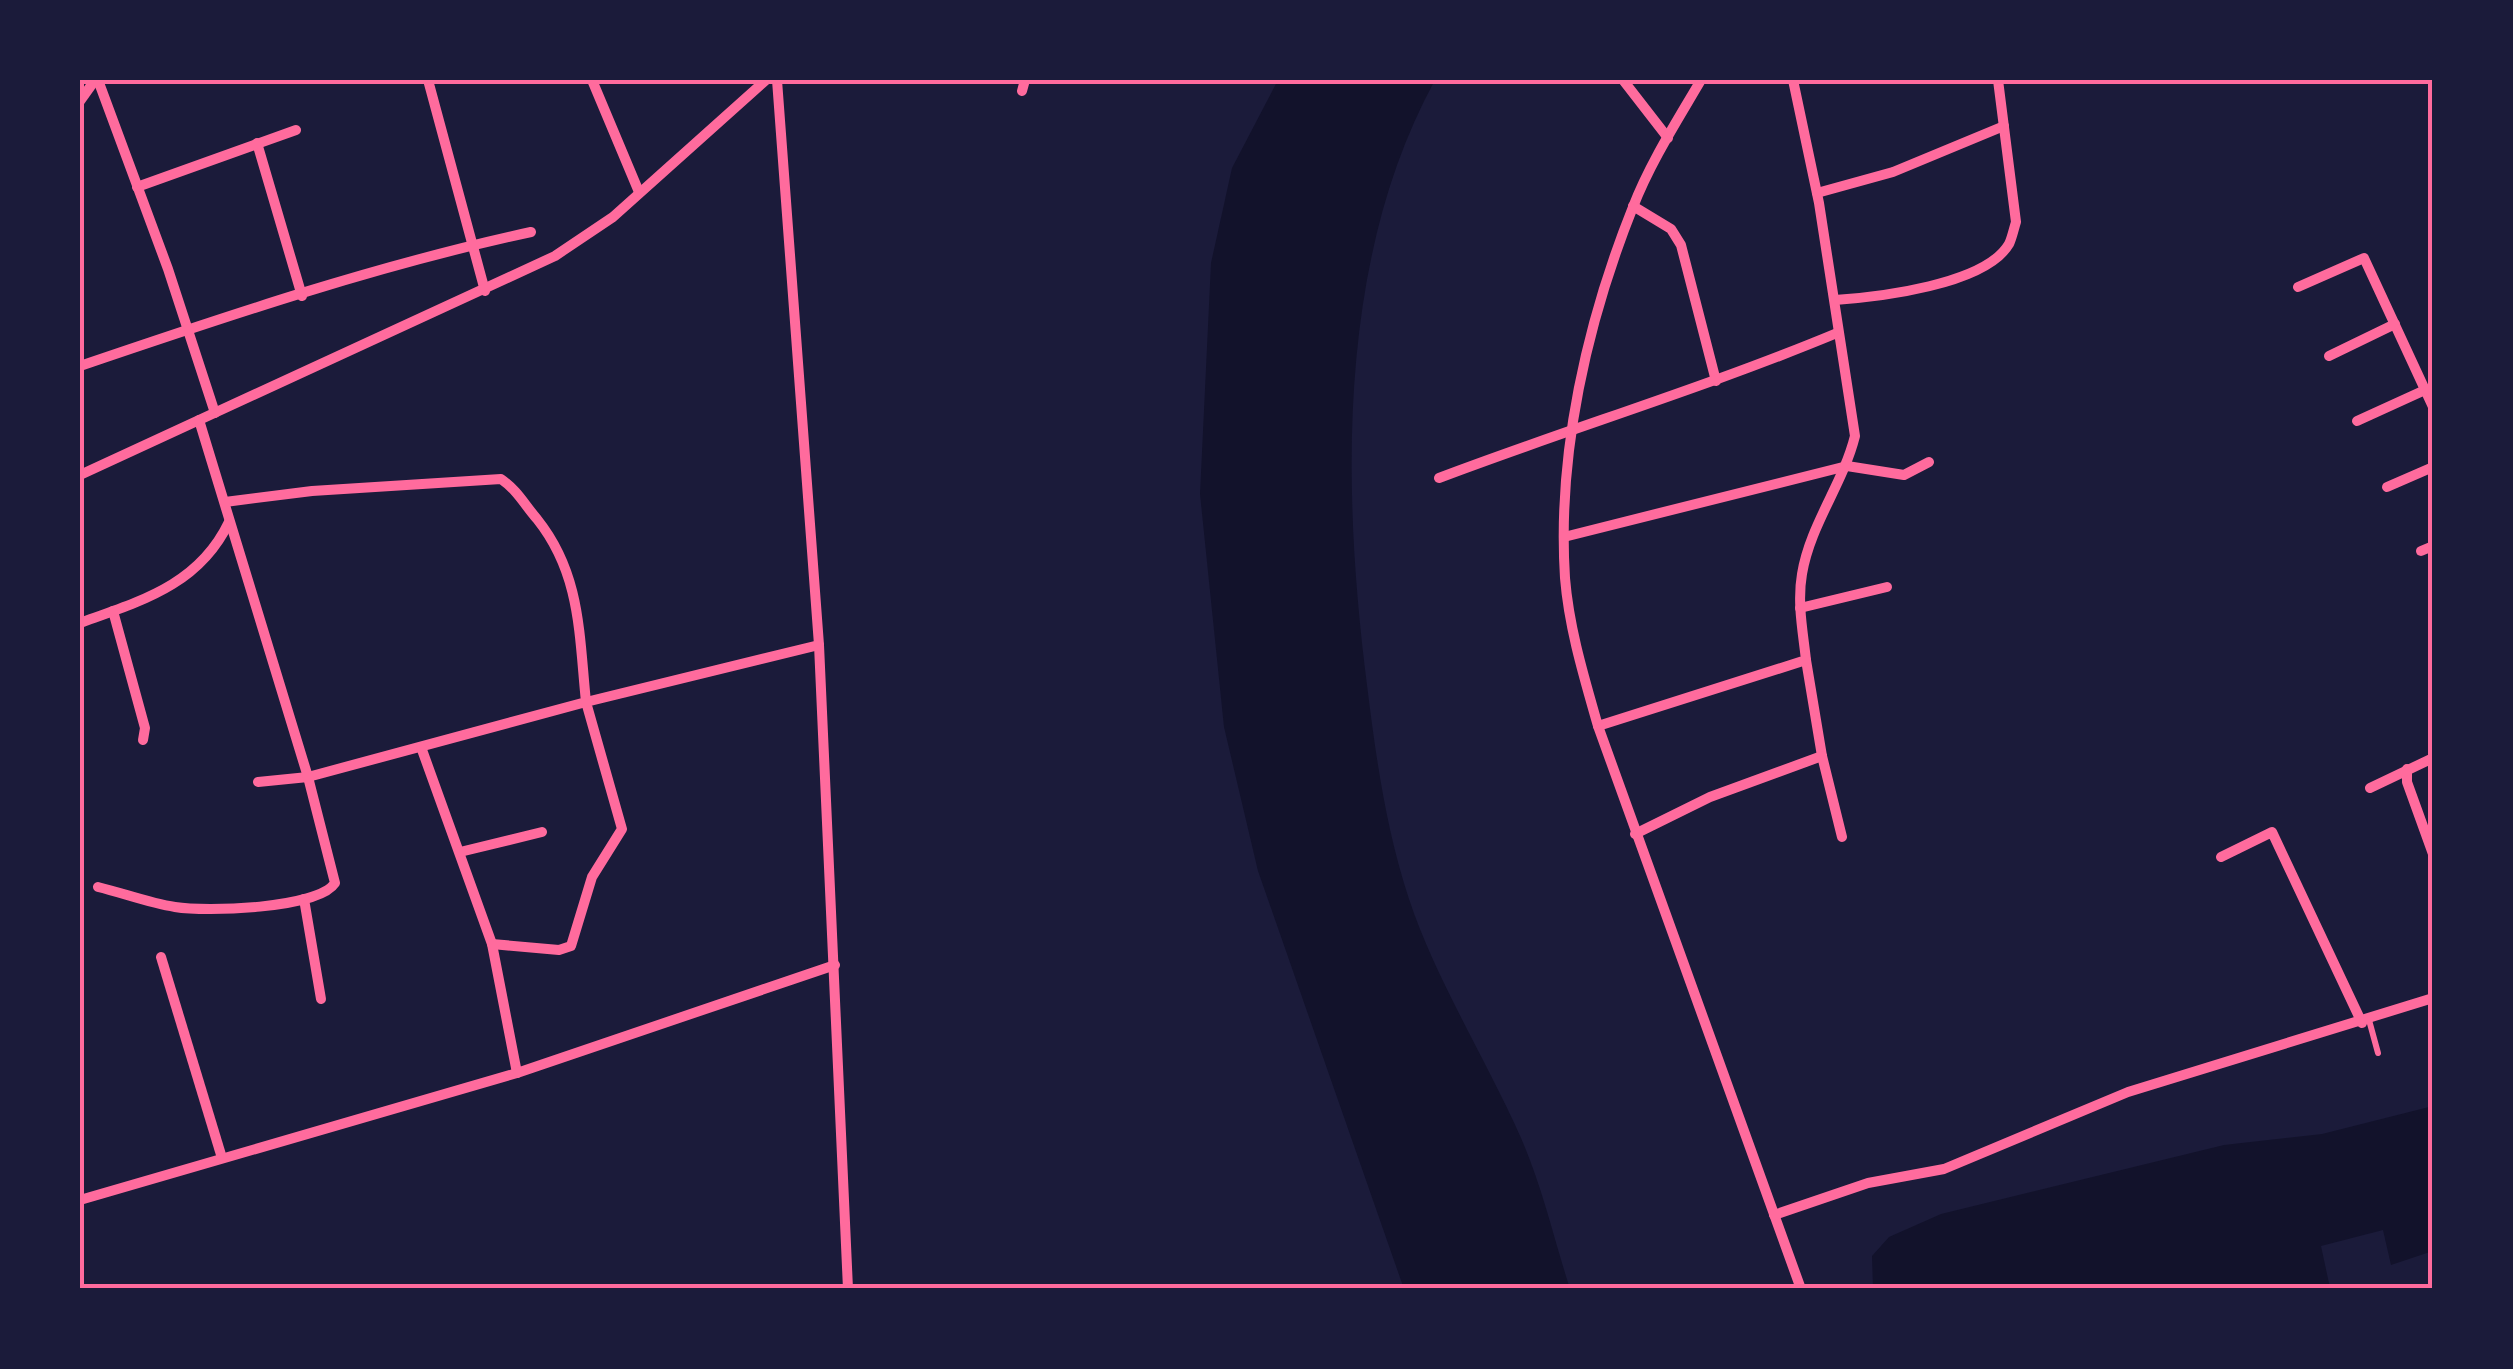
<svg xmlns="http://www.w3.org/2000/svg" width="2513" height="1369" font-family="Commissioner,sans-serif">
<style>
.water{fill:#12122b}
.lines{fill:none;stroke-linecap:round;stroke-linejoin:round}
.service{stroke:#ff6b9d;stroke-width:6}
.minor{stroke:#ff6b9d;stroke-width:10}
.neatline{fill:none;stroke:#ff6b9d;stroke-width:4}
</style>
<rect width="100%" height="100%" fill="#1b1b3a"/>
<g class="water">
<path d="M1278,80H1435C1337,259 1342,489 1367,685C1376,758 1386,829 1409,899C1435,978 1487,1061 1521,1138C1542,1186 1554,1239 1570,1289H1404L1258,871L1224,727L1200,494L1211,263L1232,168Z"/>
<polygon points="2433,1106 2433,1251 2391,1265 2383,1230 2321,1246 2330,1288 2326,1289 1873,1289 1872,1256 1889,1237 1941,1214 2224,1145 2322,1134"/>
</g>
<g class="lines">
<polyline class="service" points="2369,1020 2378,1053"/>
<g class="minor">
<polyline points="98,80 168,269 215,413"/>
<polyline points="428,80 485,291"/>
<polyline points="592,80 639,192"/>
<polyline points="777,80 819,645 848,1289"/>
<polyline points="1623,80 1668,138"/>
<path d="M1701,80C1677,121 1650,163 1633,207C1587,322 1557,453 1565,578C1569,628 1584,677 1598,726L1801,1289"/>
<polyline points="1022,91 1025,80"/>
<polyline points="80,101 95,80"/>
<polyline points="257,143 302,296"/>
<polyline points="137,187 296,130"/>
<polyline points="1817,193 1893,172 2004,126"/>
<polyline points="1633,206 1671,229 1681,245 1716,381"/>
<polyline points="2298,287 2364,258 2433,407"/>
<path d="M1835,300C1878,297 1985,285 2009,244C2012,238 2014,228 2016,222L1998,80"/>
<polyline points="2329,356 2395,324"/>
<path d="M80,366C227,316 378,265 531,232"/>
<polyline points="2357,421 2425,390"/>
<polyline points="80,475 555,256 613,217 766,80"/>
<path d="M1439,478C1571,428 1707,387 1837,333"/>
<polyline points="2387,487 2433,467"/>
<path d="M225,502L312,491L501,479C518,491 524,504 537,519C581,574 579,634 586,702L308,777L258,782"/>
<polyline points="1564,537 1847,466 1904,475 1929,462"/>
<polyline points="2421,551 2433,546"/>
<polyline points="1800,608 1887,587"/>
<polyline points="113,611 145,728 143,740"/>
<path d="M80,623C141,601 199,585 229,522"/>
<polyline points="1806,660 1822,756 1842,837"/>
<path d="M1598,726L1806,660C1803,632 1797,603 1802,574C1810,525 1843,484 1855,436L1819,203L1793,80"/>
<polyline points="421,747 492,944 517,1073"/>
<polyline points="2407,769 2407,782 2433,854"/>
<polyline points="2370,788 2433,758"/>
<polyline points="1635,834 1710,797 1822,756"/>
<polyline points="460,852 542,832"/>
<polyline points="2221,857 2272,832 2362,1023"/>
<path d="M98,887C123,893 149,903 175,907C205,912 318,909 335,883L308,777L199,420"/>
<polyline points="304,899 321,999"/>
<polyline points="492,944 559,950 571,946 592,877 622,829 586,702 819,645"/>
<polyline points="161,957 222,1158"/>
<polyline points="80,1200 517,1073 835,965"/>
<polyline points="1774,1215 1868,1183 1944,1169 2128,1092 2433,998"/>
</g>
</g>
<rect width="2513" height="1369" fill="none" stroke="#1b1b3a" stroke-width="165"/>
<rect x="82" y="82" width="2348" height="1204" class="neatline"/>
</svg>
